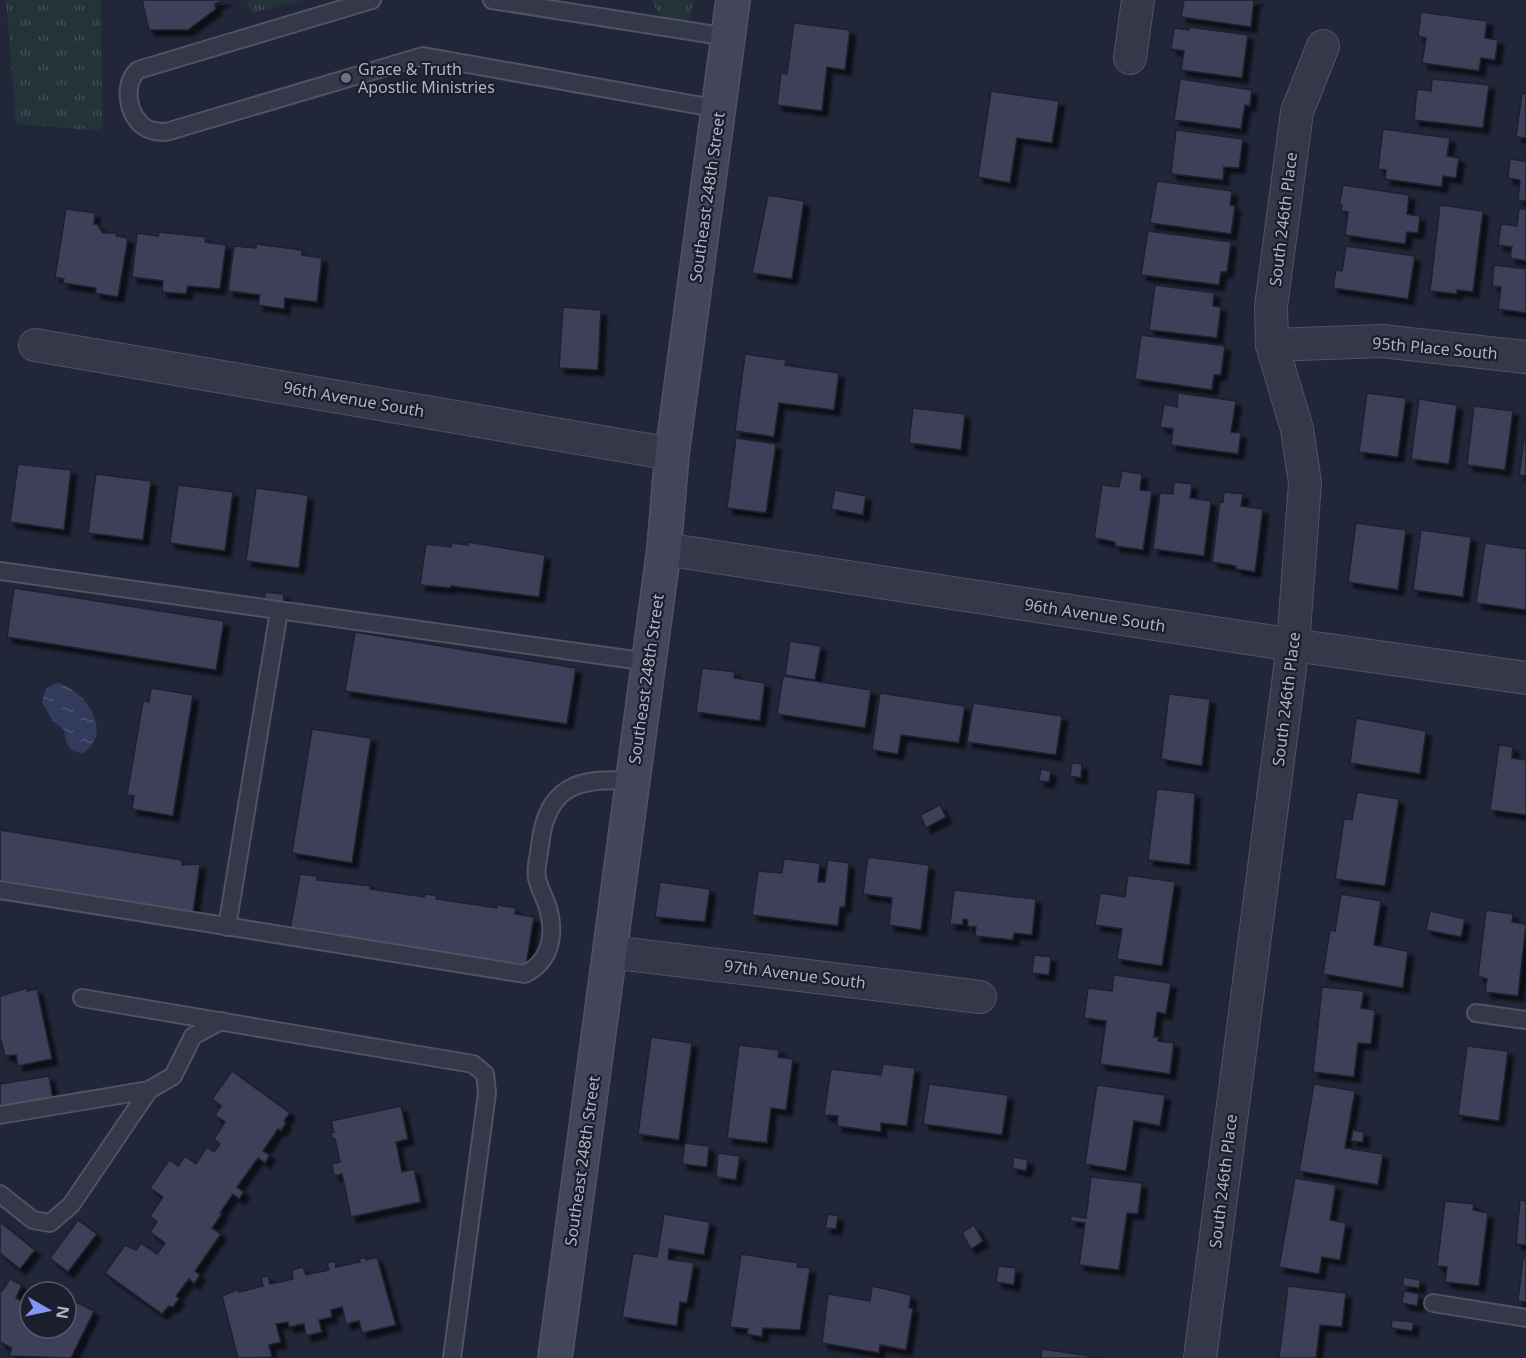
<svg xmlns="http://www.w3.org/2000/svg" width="1526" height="1358" font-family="'Noto Sans',sans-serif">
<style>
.grass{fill:url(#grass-tufts)}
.water{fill:url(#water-ripples)}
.building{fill:#3d4158;stroke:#1c202f;stroke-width:1.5;filter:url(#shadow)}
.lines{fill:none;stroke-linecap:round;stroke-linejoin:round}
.lane-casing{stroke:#4f5363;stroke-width:20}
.street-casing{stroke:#4f5363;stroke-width:34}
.secondary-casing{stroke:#4f5363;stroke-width:36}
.lane{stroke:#353849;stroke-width:16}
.street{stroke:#353849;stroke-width:32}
.secondary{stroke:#43465b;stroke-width:33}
.worship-dot{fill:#6b7280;stroke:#1a1e2d;stroke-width:2}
.labels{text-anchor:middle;stroke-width:4.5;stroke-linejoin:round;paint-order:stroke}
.poi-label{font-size:16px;fill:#afb3c5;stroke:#1a1e2d;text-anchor:start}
.street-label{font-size:16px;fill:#afb3c5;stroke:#1a1e2d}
</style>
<defs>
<pattern id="grass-tufts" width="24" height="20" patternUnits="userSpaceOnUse" patternTransform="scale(1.5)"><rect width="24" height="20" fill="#24333a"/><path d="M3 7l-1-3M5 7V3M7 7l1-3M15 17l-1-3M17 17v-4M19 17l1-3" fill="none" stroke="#414e55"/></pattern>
<pattern id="water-ripples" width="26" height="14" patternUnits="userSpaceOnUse" patternTransform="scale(1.5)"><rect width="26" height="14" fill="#333b5d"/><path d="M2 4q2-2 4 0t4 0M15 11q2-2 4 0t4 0" fill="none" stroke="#4e5573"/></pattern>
<filter id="shadow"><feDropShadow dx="5.5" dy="5.5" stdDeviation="1.5" flood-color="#0009"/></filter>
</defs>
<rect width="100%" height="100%" fill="#212638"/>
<g class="grass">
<polygon points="6,0 101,0 102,131 16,124"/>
<polygon points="246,0 304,0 252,13"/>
<polygon points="651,0 694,0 688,21 662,18"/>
</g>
<path class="water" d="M57,683C85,689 115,733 83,753C68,752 66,744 64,730L53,721L42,702L46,688Z"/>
<g class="building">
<polygon points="142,0 226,0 215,4 216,9 188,30 149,30"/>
<polygon points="1184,0 1259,0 1254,1 1251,27 1181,17"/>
<polygon points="1421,12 1487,21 1485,38 1498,40 1495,60 1481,58 1479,71 1422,63 1426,38 1418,36"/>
<polygon points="794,23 850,30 845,70 827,67 822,111 777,105 781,73 787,74"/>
<polygon points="1189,27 1248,35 1242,78 1181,70 1184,51 1171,49 1174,28 1189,30"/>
<polygon points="1180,79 1252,90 1250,106 1245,105 1241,129 1174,120"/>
<polygon points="1432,79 1489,85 1483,128 1414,120 1417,89 1431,91"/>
<polygon points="991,91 1059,101 1052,143 1017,138 1010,183 978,177"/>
<polygon points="1522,93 1526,94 1526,138 1516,137"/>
<polygon points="1383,129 1450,138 1447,156 1459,158 1456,178 1443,176 1442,187 1385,179 1386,170 1378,169"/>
<polygon points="1176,130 1243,139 1239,168 1224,167 1223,180 1171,174"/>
<polygon points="1526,150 1526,201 1518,200 1520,180 1508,178 1510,159 1524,161"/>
<polygon points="1157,181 1232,191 1230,205 1235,206 1231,234 1150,223"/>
<polygon points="1343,185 1409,195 1407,214 1420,216 1418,233 1407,232 1405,244 1345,235 1348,212 1341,211 1342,205 1339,205"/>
<polygon points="768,195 804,201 792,279 752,273"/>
<polygon points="1440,205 1483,211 1473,292 1457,290 1457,294 1430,291"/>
<polygon points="66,209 95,213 94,224 97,224 103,233 117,233 116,236 128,238 118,297 95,293 96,288 63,283 64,279 55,277"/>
<polygon points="1519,209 1526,209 1526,261 1510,258 1512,247 1498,245 1501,224 1517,226"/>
<polygon points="1148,231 1231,242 1227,272 1221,272 1219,285 1141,275"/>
<polygon points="159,232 206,237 205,242 226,245 220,289 188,286 186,294 162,292 163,281 132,277 137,233 158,236"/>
<polygon points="256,244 302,250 302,255 322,258 317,302 285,298 284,309 258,305 260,295 228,291 234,246 256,248"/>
<polygon points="1346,246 1415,256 1408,299 1333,288 1336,270 1342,271"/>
<polygon points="1494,265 1526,269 1526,313 1498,309 1501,287 1492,286"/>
<polygon points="1155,285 1214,293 1213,306 1221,307 1217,338 1149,330"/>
<polygon points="563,307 601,310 598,370 559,368"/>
<polygon points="1141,335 1225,346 1221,375 1214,375 1212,390 1135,379"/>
<polygon points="745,354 786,360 785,365 839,373 834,410 779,403 774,437 735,431"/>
<polygon points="1178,393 1236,401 1231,432 1241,433 1238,454 1171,445 1173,429 1160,427 1164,404 1177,407"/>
<polygon points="1367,393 1406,398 1398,457 1359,452"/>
<polygon points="1419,399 1457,405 1449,464 1411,459"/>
<polygon points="1474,406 1513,411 1505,470 1467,465"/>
<polygon points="913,408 965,414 961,450 909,443"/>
<polygon points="1526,426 1526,476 1519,475"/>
<polygon points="736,438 776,444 766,513 727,508"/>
<polygon points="18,464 71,470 64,530 10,522"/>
<polygon points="1122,471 1142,474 1140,490 1152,491 1143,550 1115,546 1115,542 1094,538 1102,485 1119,487"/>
<polygon points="96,474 151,481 143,540 88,533"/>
<polygon points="1174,482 1192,484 1190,498 1211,501 1204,556 1153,549 1160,493 1173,494"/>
<polygon points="178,485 233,492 225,551 170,543"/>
<polygon points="256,488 308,495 299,568 246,561"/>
<polygon points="835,490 866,496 863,515 831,509"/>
<polygon points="1224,492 1243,494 1241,506 1263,509 1255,572 1236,569 1236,566 1212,562 1220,501 1223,502"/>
<polygon points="1356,523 1406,530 1398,590 1348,582"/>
<polygon points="1421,530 1471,537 1463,597 1413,590"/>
<polygon points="468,542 545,555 539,597 451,586 450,588 420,585 426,544 451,547 452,543 468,545"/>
<polygon points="1485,543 1526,549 1526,610 1476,603"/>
<polygon points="14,588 224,621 216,670 7,637"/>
<polygon points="265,592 284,594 283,609 263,607"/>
<polygon points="355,632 576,668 567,724 345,691"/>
<polygon points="790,641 821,646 815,680 785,675"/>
<polygon points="702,668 735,672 734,678 765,683 760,721 696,712"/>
<polygon points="783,676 871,690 865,728 777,714"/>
<polygon points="151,688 193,695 173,816 132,809 134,796 127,795 143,701 149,702"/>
<polygon points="880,693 965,706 959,743 901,735 898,754 872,750"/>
<polygon points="1169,694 1210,699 1202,766 1161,759"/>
<polygon points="973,703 1062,716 1056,755 967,742"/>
<polygon points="1356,718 1426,731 1420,774 1350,763"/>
<polygon points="312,729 371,738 352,863 292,853"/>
<polygon points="1499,745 1513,747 1512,758 1526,760 1526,815 1490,810"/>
<polygon points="1072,763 1082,764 1081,778 1070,776"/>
<polygon points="1041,769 1051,771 1049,782 1039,781"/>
<polygon points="1157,789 1195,793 1190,865 1148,860"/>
<polygon points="1357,792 1399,799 1385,886 1335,879 1344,819 1352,820"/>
<polygon points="940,805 946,817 926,828 920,815"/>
<polygon points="0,830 182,860 182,865 200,864 193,913 0,881"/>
<polygon points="868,857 929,865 921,930 889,925 892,898 863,894"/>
<polygon points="784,859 820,863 818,882 825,882 828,860 849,863 845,907 840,907 838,926 752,915 758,871 782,873"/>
<polygon points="300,874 317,876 317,880 371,886 370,889 424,897 425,894 437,896 436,899 497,908 497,905 516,908 515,914 534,917 526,965 508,962 507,964 290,929"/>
<polygon points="1128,875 1175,882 1162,966 1117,959 1122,929 1095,925 1100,893 1125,897"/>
<polygon points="660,882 710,889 705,922 655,917"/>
<polygon points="954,890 1036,899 1032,935 1014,933 1013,940 975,936 976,927 967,926 968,920 963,919 963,925 950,924"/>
<polygon points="1341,894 1381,901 1374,945 1408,951 1403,988 1323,974 1330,930 1335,931"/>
<polygon points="1486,910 1513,914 1512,922 1526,924 1518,996 1485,992 1487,979 1478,976"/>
<polygon points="1430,911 1465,919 1461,937 1426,930"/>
<polygon points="1034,955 1051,957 1049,975 1032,973"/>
<polygon points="1114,975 1171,983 1166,1014 1157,1012 1154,1037 1159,1037 1158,1041 1174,1043 1170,1074 1100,1064 1106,1021 1084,1018 1088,988 1112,991"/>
<polygon points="1322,987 1364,991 1361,1008 1375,1010 1371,1044 1358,1043 1354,1077 1313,1072"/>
<polygon points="27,988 27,991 37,989 52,1059 18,1066 16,1055 5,1056 0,1037 0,996"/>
<polygon points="651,1037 692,1043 679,1140 638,1134"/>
<polygon points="739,1045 779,1050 778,1057 793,1059 786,1110 771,1108 767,1143 727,1138"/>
<polygon points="1467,1046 1508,1051 1499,1121 1458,1115"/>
<polygon points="883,1064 915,1068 907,1126 881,1123 881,1132 837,1126 838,1116 824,1115 831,1069 881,1075"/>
<polygon points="232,1071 290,1113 284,1121 286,1123 281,1131 278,1129 263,1151 270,1155 265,1163 258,1158 237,1187 244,1192 239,1199 233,1194 220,1213 222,1214 212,1228 221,1234 195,1271 200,1275 194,1284 189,1279 176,1296 179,1299 173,1307 169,1306 162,1314 105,1273 125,1245 136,1250 141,1243 157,1254 165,1243 150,1232 157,1222 150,1216 163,1197 150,1188 169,1160 178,1166 185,1156 196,1164 207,1147 214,1152 220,1144 214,1139 225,1122 215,1115 221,1106 212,1099"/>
<polygon points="49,1076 53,1099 0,1108 0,1084"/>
<polygon points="929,1084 1008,1095 1002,1135 923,1124"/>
<polygon points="1314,1084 1355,1091 1345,1148 1383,1154 1378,1185 1299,1171"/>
<polygon points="1097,1085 1165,1095 1160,1126 1134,1121 1126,1171 1085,1164"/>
<polygon points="401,1106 408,1139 396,1142 402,1172 414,1169 421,1202 351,1217 342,1174 334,1176 332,1164 340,1162 335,1139 332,1139 331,1132 334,1132 331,1121"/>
<polygon points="1353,1130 1364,1132 1363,1142 1351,1141"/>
<polygon points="685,1143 709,1146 707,1167 682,1164"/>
<polygon points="718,1153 740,1156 736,1180 716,1177"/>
<polygon points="1014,1157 1028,1160 1026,1171 1012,1168"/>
<polygon points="1091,1177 1142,1183 1138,1214 1127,1213 1119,1270 1079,1265 1085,1223 1070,1221 1071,1216 1086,1218"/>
<polygon points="1295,1178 1336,1185 1330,1220 1346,1223 1340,1260 1322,1257 1319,1274 1279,1267"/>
<polygon points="1520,1200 1526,1201 1526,1245 1516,1244"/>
<polygon points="1445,1201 1474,1204 1473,1210 1488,1213 1479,1286 1445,1282 1447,1267 1437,1266"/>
<polygon points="664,1214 710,1222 704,1255 669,1249 668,1259 694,1263 687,1303 680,1302 677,1326 622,1317 633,1253 657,1257"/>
<polygon points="828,1214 838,1216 836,1229 825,1228"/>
<polygon points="78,1220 97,1234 68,1272 50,1258"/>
<polygon points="0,1222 35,1250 20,1269 0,1253"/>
<polygon points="974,1225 983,1241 971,1249 962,1233"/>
<polygon points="741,1254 798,1263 797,1267 810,1268 800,1330 763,1328 762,1337 747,1334 748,1329 730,1327"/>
<polygon points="366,1257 366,1260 377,1257 396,1325 362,1333 359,1321 346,1324 342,1307 331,1310 332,1317 319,1320 322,1332 306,1336 304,1324 289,1327 288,1322 276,1324 281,1342 269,1345 272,1357 238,1358 222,1296 239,1289 239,1292 263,1286 261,1277 268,1276 270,1284 293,1279 292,1270 303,1267 306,1275 329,1270 327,1263 335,1261 336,1267 360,1262 359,1259"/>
<polygon points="1523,1257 1526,1258 1526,1302 1518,1301"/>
<polygon points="998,1266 1016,1268 1014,1285 996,1282"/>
<polygon points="1403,1277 1420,1280 1419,1288 1403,1286"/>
<polygon points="10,1279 22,1285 16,1298 30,1305 27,1311 30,1313 30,1328 66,1328 66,1297 94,1311 71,1358 9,1356 12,1348 0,1342 0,1290 2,1291"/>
<polygon points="872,1286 911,1295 909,1308 913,1308 906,1350 880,1345 879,1353 822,1343 828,1294 870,1301"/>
<polygon points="1288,1286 1346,1293 1342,1327 1320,1325 1316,1358 1279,1358"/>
<polygon points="1404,1291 1419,1294 1417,1306 1402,1303"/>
<polygon points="1392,1320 1414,1322 1412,1331 1391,1328"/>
<polygon points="1042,1349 1103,1358 1041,1358"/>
</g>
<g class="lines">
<defs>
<g id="lane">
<path d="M372,0L138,70C123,84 127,113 143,126C149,131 158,132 166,132L423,56L719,109"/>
<polyline points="492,0 728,37"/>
<polyline points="0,571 649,662"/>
<path d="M0,890L525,974C550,961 556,936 548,908C545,898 539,888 537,878C535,868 539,856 540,846C546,786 578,777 632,781"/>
<polyline points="227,927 279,611"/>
<polyline points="82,998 473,1064 485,1074 487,1093 452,1358"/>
<polyline points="1476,1013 1526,1020"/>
<polyline points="0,1115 149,1090 173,1076 193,1036 221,1021"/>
<polyline points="0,1194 33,1220 50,1223 71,1205 149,1090"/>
<polyline points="1433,1303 1526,1318"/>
</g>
<g id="street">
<polyline points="1130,58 1138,0"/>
<polyline points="35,345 672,454"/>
<polyline points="1272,345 1382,341 1526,357"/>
<polyline points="664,549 1293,645 1526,678"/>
<polyline points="610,952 980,997"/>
<polyline points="1200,1358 1293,645 1305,483 1297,429 1272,345 1271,306 1297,112 1323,46"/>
</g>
<polyline id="secondary" points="555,1358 664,549 672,454 733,0"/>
</defs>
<use href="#lane" class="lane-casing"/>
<use href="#street" class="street-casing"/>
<use href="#secondary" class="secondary-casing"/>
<use href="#lane" class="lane"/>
<use href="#street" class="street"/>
<use href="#secondary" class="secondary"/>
</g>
<circle class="worship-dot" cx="346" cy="78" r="6"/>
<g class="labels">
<g class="poi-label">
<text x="358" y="75">Grace &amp; Truth<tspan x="358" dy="18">Apostlic Ministries</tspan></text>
</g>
<g class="street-label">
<text transform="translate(707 197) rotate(-82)" y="6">Southeast 248th Street</text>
<text transform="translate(1283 219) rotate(-83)" y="6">South 246th Place</text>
<text transform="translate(1435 348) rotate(5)" y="6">95th Place South</text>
<text transform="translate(354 399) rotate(10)" y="6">96th Avenue South</text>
<text transform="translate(1095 615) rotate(9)" y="6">96th Avenue South</text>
<text transform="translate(646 679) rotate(-82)" y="6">Southeast 248th Street</text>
<text transform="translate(1286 699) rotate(-83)" y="6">South 246th Place</text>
<text transform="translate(795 974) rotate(7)" y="6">97th Avenue South</text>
<text transform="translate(582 1161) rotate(-82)" y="6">Southeast 248th Street</text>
<text transform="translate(1223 1181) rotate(-83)" y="6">South 246th Place</text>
</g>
</g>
<g transform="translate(48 1310) rotate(99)"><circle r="28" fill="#1a1e2d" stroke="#565a6a" stroke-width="1.5"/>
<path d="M0-4.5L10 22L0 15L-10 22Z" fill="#8495f5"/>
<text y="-9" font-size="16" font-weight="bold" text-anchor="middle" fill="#afb3c5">N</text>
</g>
</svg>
